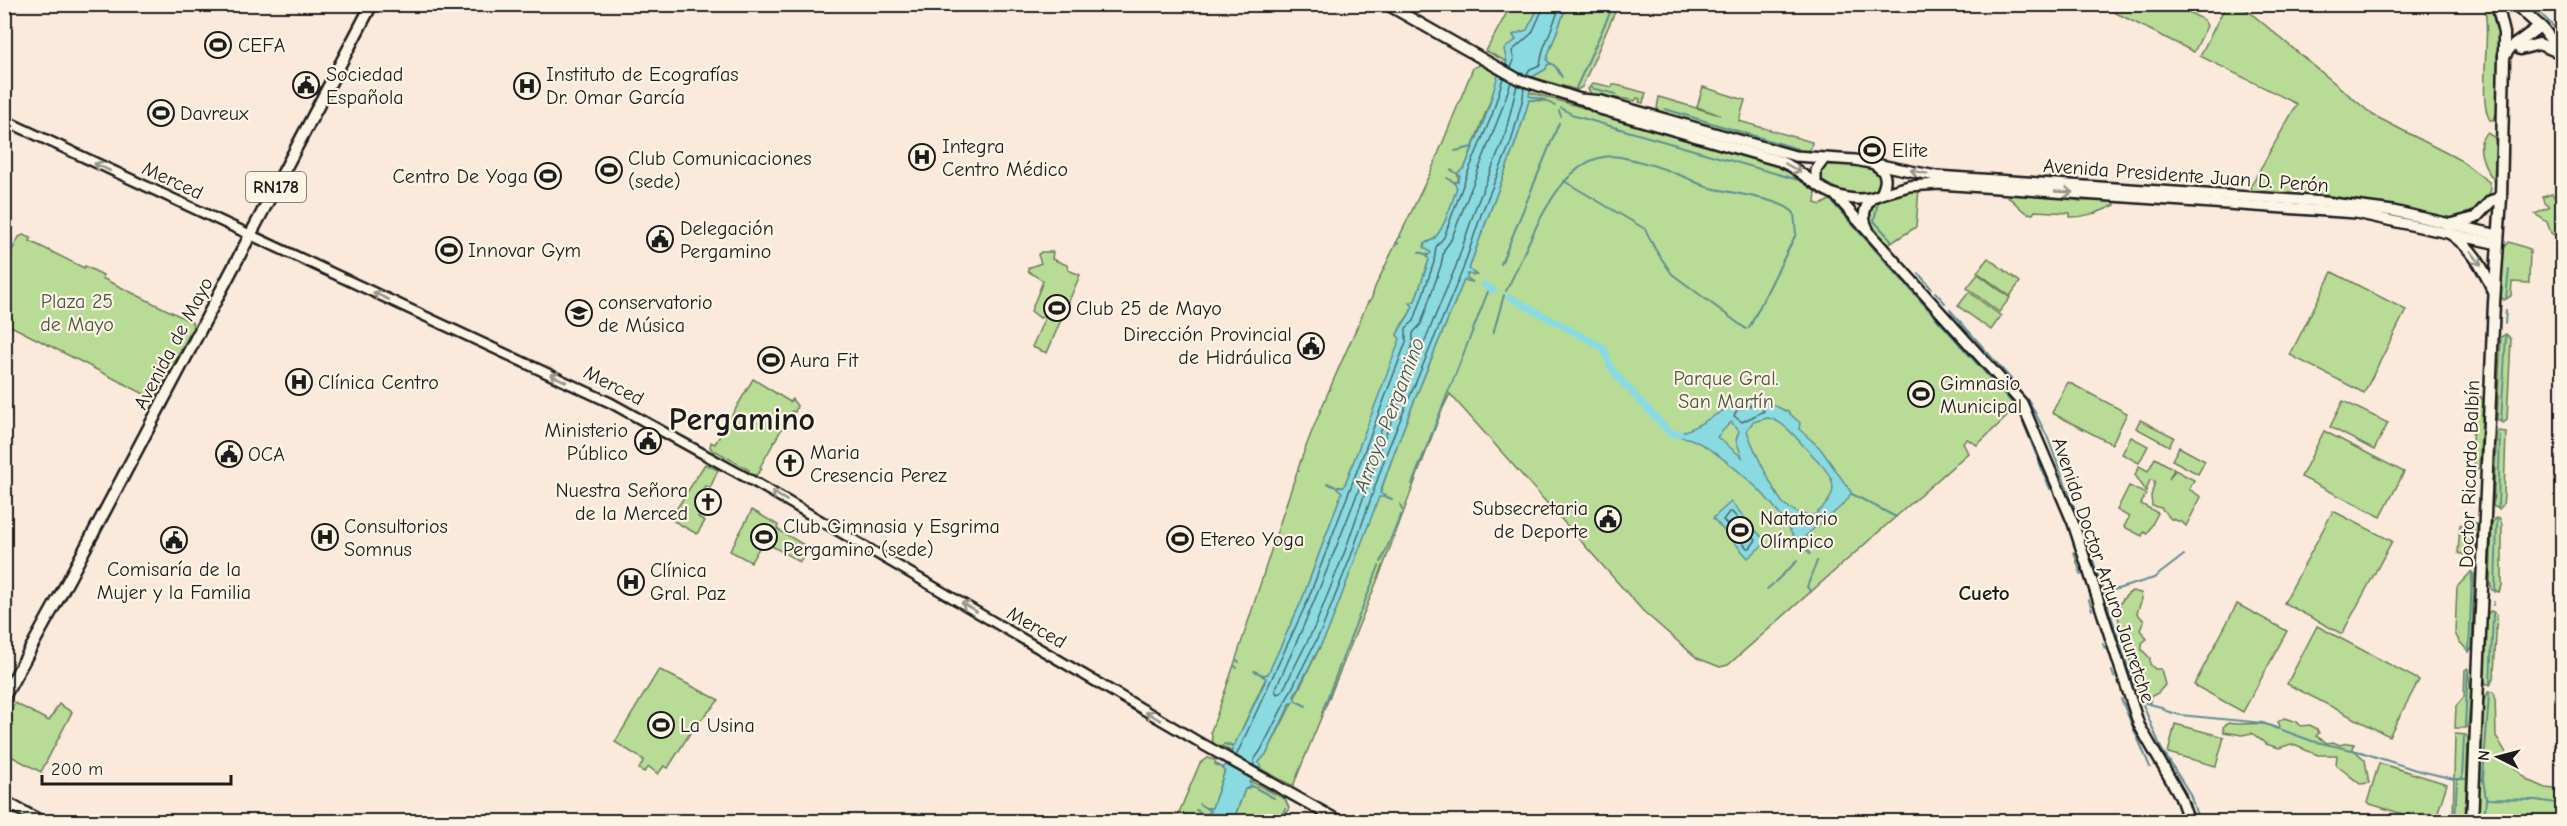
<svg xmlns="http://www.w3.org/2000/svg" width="2567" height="826" font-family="'Comic Neue',sans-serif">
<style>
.green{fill:#b8db96;stroke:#6a7c59;stroke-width:1.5}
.water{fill:#8adbe1;stroke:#5e8f92;stroke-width:1.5;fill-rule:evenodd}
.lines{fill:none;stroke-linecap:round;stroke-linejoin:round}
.shore{stroke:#48686b;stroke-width:1.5}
.stream{stroke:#5e8f92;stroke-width:2}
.canal{stroke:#8adbe1;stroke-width:7}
.tertiary-casing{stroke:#1c1c1c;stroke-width:13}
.secondary-casing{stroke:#1c1c1c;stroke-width:14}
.primary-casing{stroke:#1c1c1c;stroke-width:15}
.trunk-casing{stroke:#1c1c1c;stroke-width:15}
.tertiary{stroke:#fcf5e5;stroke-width:8}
.secondary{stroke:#fcf5e5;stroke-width:9}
.primary{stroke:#fcf5e5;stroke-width:10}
.trunk{stroke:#fcf5e5;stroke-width:10}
.oneway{stroke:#97938b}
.labels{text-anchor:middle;stroke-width:4.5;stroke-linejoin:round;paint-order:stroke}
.shield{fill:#fcf5e5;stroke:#5f5d58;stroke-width:1.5}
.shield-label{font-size:18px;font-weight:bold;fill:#1c1c1c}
.poi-label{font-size:20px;fill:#1c1c1c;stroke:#fcf5e5;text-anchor:start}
.street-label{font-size:20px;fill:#1c1c1c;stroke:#fcf5e5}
.park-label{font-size:20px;fill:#4b5541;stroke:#fcf5e5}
.water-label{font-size:21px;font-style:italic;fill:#3d5557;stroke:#fcf5e5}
.neighbourhood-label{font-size:21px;font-weight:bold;fill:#1c1c1c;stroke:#fcf5e5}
.town-label{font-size:32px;font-weight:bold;fill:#1c1c1c;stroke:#fcf5e5}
</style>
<rect width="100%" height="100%" fill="#fbe9dc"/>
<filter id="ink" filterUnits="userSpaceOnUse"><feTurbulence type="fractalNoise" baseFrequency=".0167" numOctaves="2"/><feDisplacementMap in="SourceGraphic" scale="12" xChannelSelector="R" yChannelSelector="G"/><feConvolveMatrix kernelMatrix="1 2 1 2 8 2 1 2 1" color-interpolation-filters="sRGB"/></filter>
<g filter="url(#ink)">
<g class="green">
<polygon points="1511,5 1540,5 1527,30 1513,35 1516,40 1505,52 1507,62 1486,51"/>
<polygon points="1567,5 1618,5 1582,87 1577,90 1532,77 1546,69 1547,64 1550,64 1547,60 1549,52"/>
<polygon points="2100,5 2175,5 2204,20 2207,26 2194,52"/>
<polygon points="2226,5 2241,5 2373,115 2460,160 2489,182 2491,189 2487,200 2469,217 2449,221 2395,207 2326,195 2307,197 2253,193 2250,187 2297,104 2200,56"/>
<path d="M2484,5H2493L2499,23L2497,111L2494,120H2490C2477,102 2492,33 2484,5Z"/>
<path d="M1481,64L1498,75L1497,83L1465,167L1458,175V182H1454L1457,188C1452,202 1442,241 1427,242L1431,253L1428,256L1429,260L1415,301L1410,303L1413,306C1408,319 1402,322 1397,335L1401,339L1344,487H1336L1342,492L1302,600L1268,674L1263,675L1266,678L1264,682L1234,746L1229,745L1233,748L1232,752L1222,746L1220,748L1213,743L1211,731C1245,638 1269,552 1301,460C1320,407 1345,355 1368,302L1371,300L1375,287L1432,169L1473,68Z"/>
<path d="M1593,83L1612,87L1613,84L1646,93L1643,103L1639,102L1640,99L1637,98L1635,101C1620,97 1607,99 1591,94L1588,89Z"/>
<polygon points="1703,87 1745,100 1739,121 1812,142 1811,148 1805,153 1797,154 1664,115 1657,108 1659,97 1720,115 1697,107"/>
<path d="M1529,92L1615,117L1640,127L1650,128L1783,166L1806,179L1816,192L1815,203L1821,205L1831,199L1843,207L2014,401L2015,409L1977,445L1967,439L1963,443L1968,453L1728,665L1720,667L1697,658L1643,611L1450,394L1441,412L1384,564L1293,786L1261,769L1259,762L1267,753L1328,631L1379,496H1386L1380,494C1404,421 1435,351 1464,280L1473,282L1467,278V274L1476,275L1469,269C1488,212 1513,158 1529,100L1545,101L1529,96Z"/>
<path d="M2487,133L2494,137L2496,142L2494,180C2485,169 2473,144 2487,133Z"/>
<path d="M1846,164L1871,168L1882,175L1883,185C1867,203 1840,194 1822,183L1819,172L1825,165Z"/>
<path d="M1919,188L1916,227L1888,245L1869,221L1868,209C1881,195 1901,193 1919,188Z"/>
<path d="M2012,193L2052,195L2080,201L2112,200L2115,205C2100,212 2087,217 2070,217V213L2035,211L2033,214C2019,213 2018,202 2007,197Z"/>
<polygon points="2552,194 2562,207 2562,240 2551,233 2547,222 2535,214 2550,207 2545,203 2543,197"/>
<polygon points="23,235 31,238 30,241 84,268 85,266 103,275 102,278 192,322 193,327 156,397 150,397 5,323 5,264 19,237"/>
<polygon points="2509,242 2530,249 2529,283 2512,282 2511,296 2504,300 2501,297 2503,249"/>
<polygon points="1041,252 1053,252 1052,259 1067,265 1068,270 1080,275 1047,353 1032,347 1046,315 1040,318 1031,311 1043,281 1028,271 1028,268 1041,263 1038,255"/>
<polygon points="1988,258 2020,282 2010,296 1977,272"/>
<polygon points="2332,272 2406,310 2364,393 2290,355"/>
<polygon points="1978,274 2010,298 1999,312 1967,288"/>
<polygon points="1969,292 2001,316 1991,330 1958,306"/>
<polygon points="2506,334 2511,339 2507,420 2503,423 2497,420 2501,337"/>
<polygon points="753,379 790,402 792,399 797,406 795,412 792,411 760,467 762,469 755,476 748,473 749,470 716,451 715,453 710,447 711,442 715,444"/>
<polygon points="2068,382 2127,413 2112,444 2052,413"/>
<polygon points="2476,396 2481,397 2483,401 2479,468 2475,470 2472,444 2474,399"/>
<polygon points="2343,401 2388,423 2374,450 2330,427"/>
<polygon points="2140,420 2174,437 2169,446 2136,428"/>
<polygon points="2324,431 2404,472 2381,517 2301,477"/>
<polygon points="2497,431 2506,432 2504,496 2503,505 2499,509 2493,506"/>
<polygon points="2131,437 2148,446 2139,463 2122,454"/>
<polygon points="2179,447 2205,461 2198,474 2172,460"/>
<polygon points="2155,458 2174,469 2169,479 2175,470 2194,480 2189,489 2201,497 2186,526 2182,522 2171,519 2161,508 2152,506 2151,496 2155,481 2150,480 2146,491 2135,475 2139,466 2148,471"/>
<polygon points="705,464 718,470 710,488 706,486 695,506 701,510 698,517 705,521 697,534 672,520 672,516"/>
<polygon points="2129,486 2146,494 2141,504 2158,513 2147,534 2144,532 2142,536 2124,527 2129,517 2117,510"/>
<polygon points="752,510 778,525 777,529 809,548 800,562 763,541 751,562 730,551"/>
<polygon points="2333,511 2392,541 2342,634 2284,603"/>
<polygon points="2496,518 2500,519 2502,525 2502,586 2499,592 2492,590 2490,582 2492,523"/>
<polygon points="2472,521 2477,524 2476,554 2471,557 2458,553 2460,525"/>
<polygon points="2471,572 2474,574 2472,648 2469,652 2459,641 2455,633 2457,587"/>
<path d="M2132,591L2141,593L2142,599L2137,613L2144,621L2140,630L2147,639L2142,643V650L2150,658V664L2155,669H2161L2165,685L2158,693L2150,697V702H2146L2141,696L2135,674L2143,669L2131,664L2124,636L2122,635C2118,618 2112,604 2132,591Z"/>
<polygon points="2237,604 2287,631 2243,712 2194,685"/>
<polygon points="2491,611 2497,614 2494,675 2491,684 2486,684 2483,676 2487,614"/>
<polygon points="2317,626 2419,680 2389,736 2287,684"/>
<polygon points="2468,668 2471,694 2468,725 2466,728 2455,728 2456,706 2464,697 2465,670"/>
<polygon points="660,670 719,700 692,730 668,768 664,766 658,774 649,767 644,772 639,769 644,760 615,742 658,671"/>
<polygon points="2488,692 2493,692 2495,695 2496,736 2515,768 2528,780 2546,788 2562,790 2562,821 2476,822 2482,704"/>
<polygon points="15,703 49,721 59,704 72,712 41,772 5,753 5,724"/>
<path d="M2284,718L2297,722L2301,726L2310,725L2317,729L2319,733L2316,736L2327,743L2333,742L2340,745L2347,743L2354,744L2353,749L2365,760L2369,783L2360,784C2351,777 2344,771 2336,765L2337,755H2318L2291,744L2279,748L2266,744L2252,733L2242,735L2224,732L2223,727L2228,723C2239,726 2251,722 2263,724C2269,724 2272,728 2277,729L2280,726L2278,722Z"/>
<polygon points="2175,724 2224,737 2216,766 2168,753"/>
<polygon points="2455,734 2466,735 2468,739 2465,821 2453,821"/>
<polygon points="1207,758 1215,760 1215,762 1225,770 1212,808 1206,808 1211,811 1210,813 1202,815 1207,819 1206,821 1175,822 1200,763"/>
<polygon points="2379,763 2447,784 2435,821 2425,821 2367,803"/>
<polygon points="1250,781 1285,799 1289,808 1283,821 1233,822 1245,789 1252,786 1249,784"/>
</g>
<g class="water">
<path d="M1540,5H1567L1549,52L1547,60L1550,64L1547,65L1546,69L1532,77L1529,96L1546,100H1529C1513,158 1488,212 1469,269L1476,275L1467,274V278L1473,282L1464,280C1435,351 1404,421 1380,493L1386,497H1379L1328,631L1294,696L1296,701L1291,702L1267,753L1259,762L1261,769L1249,783L1252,786L1245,789L1233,821H1206L1207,819L1202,814L1210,813L1211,811L1205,808H1212L1225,771L1223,769L1233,749L1229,744L1234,746L1265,682L1266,678L1262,676L1268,674L1302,600L1342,492L1336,487H1344L1400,339L1397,335C1402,323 1409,318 1413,306L1410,303L1415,301L1429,260L1427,256L1431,253L1424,247L1425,243C1442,242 1451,203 1457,188L1454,182H1458L1460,176L1457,174L1465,167L1487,113L1498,75L1507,62L1504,49L1516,40L1513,35L1527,30Z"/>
<path d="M1761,399L1788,412L1800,423L1799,429L1820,448L1851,492C1849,506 1813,526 1803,539L1794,537C1786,525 1779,512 1770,502C1755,484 1702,436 1680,437V433C1707,425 1733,397 1761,399ZM1768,418C1781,420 1793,434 1801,443C1823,468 1853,486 1814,515C1802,516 1793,512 1784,504C1776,497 1750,442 1747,430L1753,422ZM1731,422L1739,431L1736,440L1742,457L1717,437Z"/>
<polygon points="1731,502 1766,542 1748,558 1713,518"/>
</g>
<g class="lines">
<g class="shore">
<polyline points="1511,68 1514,60 1512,51 1532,33 1545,4"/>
<polyline points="1526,75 1530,69 1540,65 1543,50 1561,4"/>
<path d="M1511,82L1499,117L1451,240L1444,250L1441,265L1421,324L1413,333V343C1371,460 1327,577 1275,690L1277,694L1282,692L1315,626L1345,551L1381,446L1456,266L1475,209L1504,139L1517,85"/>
<polygon points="1752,405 1761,406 1764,411 1742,422 1734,416 1737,410"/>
<polygon points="1729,512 1732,512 1756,540 1750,548 1747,548 1723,520"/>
<polyline points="1236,756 1307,602 1406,342 1406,328 1414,321 1434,262 1436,247 1444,237 1466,177 1492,115 1503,78"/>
<polyline points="1254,766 1254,760 1261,750 1322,629 1351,556 1388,449 1463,269 1482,212 1511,142 1523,98 1524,87"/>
</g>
<g class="stream">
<polyline points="2531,4 2562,35"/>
<polyline points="1550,63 1555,66 1562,77"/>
<polyline points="1576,88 1614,4"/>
<polyline points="1591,88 1616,94"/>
<polyline points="1546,101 1555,106"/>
<polyline points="1561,108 1575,116 1802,181"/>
<polyline points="1665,109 1798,149"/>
<polyline points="1559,111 1561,116"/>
<polyline points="1455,151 1473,147"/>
<polyline points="1451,170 1458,174"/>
<polyline points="1447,178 1454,182"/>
<polyline points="1564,181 1645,229 1655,249 1672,274 1746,329"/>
<polyline points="1878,202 1874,221 1893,242"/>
<polyline points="1833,203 2014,405"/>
<polyline points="1399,237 1401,237"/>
<polyline points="1396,243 1398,243"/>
<polyline points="1419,252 1428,255"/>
<polyline points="1501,264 1559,123"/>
<polyline points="1919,274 1931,288"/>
<polyline points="1483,286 1486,287"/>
<path d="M1506,291C1529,249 1558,147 1620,157C1641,161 1663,168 1682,176C1691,179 1698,184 1707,187C1728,193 1781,198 1794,213L1796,234L1749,328"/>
<polyline points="1935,292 1945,303"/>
<polyline points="2506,299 2509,269"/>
<polyline points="1950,310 2017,386"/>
<polyline points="2505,324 2506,310"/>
<polyline points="1493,334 1504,295"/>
<polyline points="1450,388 1489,289"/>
<polyline points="2029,401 2047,436 2089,546"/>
<polyline points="2023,422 2050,489"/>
<polyline points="2501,422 2506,336"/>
<polyline points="1298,471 1299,471"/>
<polyline points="1327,483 1336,487"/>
<polyline points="1412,484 1449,390"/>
<polyline points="1852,494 1896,517"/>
<polyline points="1387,497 1392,499"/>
<polyline points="1400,504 1402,510"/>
<polyline points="2498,507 2500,435"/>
<polyline points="1799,539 1810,554"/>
<polyline points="2090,551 2131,676 2161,748 2190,794 2199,822"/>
<polyline points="2074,552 2081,575"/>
<polyline points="2473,555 2473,549"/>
<polyline points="1381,562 1401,515"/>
<polyline points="1775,582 1797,561"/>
<polyline points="1767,589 1773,584"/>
<polyline points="1811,592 1807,587 1817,561"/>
<polyline points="2495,592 2497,520"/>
<polyline points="2104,593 2154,578 2184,555"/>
<polyline points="2089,600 2092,610"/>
<polyline points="2493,605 2494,602"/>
<polyline points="1361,611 1379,566"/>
<polyline points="2103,644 2105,649"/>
<polyline points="2469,652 2472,572"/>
<polyline points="1237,660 1239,662"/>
<polyline points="1235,666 1237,668"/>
<polyline points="1254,671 1263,675"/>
<polyline points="2112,671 2114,677"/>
<polyline points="2490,685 2493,613"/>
<polyline points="2121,699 2150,767"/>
<polyline points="1296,701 1306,706"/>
<polyline points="2142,702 2161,707 2166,711 2180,715 2263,723 2312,741 2361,752 2416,770 2454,779 2467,779"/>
<polyline points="1325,704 1360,613"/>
<polyline points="1322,713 1324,706"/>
<polyline points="2465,726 2468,668"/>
<polyline points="1224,744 1228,745"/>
<polyline points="1215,764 1224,768"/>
<polyline points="2462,779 2464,737"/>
<polyline points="2483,779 2489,694"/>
<polyline points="2478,780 2483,779 2486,799 2536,800 2562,804"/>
<polyline points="1252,786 1274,798"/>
<polyline points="1199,804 1206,808"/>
<polyline points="1196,810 1202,813"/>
<polyline points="1279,822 1285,809"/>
<polyline points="2455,822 2457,779"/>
<polyline points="2484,822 2486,799"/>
</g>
<g class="canal">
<polyline points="1484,285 1493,290"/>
<polyline points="1509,297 1604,348 1610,366 1618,377 1670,433 1680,434"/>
</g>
<defs>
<polyline id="tertiary" points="4,120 611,403 758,484 1204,745"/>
<g id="secondary">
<polyline points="1386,4 1518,79 1580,99 1602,101 1795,156 1855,160 1936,176 2324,202 2393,211 2498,235"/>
<polyline points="1585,101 1600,109 1780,161 1792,167 1816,184"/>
<path d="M1824,159L1816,170V184C1834,198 1860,204 1881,194C1887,182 1888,172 1875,165"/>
<polyline points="1881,194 1909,186 1939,184 2356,213 2498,244"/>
<polyline points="1836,196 2022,403 2073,523 2139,725 2180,796 2189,822"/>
<path d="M1868,229C1862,218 1863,208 1872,198"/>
<polyline points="1204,745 1341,822"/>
<polyline points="4,801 43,822"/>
</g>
<g id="primary">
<polyline points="2449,225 2475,218 2491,201 2501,198"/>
<path d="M2448,232C2472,247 2482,266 2494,292"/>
<polyline points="4,697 69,579 372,4"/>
<polyline points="2472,822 2494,303 2501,198 2504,57 2509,49 2540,26"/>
</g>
<g id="trunk">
<polyline points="2497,4 2504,33 2504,57"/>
<polyline points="2515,4 2543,29 2562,54"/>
<polyline points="2520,49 2539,44 2559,52"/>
</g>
</defs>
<use href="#tertiary" class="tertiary-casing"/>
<use href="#secondary" class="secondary-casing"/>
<use href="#primary" class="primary-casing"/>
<use href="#trunk" class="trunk-casing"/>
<use href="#tertiary" class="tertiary"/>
<use href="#secondary" class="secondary"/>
<use href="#primary" class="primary"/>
<use href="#trunk" class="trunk"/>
</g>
<defs><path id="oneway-shaft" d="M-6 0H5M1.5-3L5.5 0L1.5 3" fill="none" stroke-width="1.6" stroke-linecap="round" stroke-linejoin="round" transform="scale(1.5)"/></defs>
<g class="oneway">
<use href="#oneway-shaft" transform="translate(102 167) rotate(-155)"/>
<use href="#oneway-shaft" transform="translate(1793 168) rotate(30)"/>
<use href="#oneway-shaft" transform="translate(1919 172) rotate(-168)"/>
<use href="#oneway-shaft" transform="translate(2064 192) rotate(3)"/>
<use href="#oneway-shaft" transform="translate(2476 258) rotate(54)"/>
<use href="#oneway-shaft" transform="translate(381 296) rotate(-155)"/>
<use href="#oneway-shaft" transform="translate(558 378) rotate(-155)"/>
<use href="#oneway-shaft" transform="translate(779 496) rotate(-149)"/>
<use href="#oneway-shaft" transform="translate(969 607) rotate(-149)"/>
<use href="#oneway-shaft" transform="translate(1153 716) rotate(-150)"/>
</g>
</g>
<defs>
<symbol id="stadium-ring" viewBox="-11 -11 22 22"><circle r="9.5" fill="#fcf5e5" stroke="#1c1c1c" stroke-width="1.5"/><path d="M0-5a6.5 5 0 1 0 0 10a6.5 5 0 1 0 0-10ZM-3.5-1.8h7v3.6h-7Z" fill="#1c1c1c"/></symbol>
<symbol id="civic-ring" viewBox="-11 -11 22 22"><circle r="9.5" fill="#fcf5e5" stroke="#1c1c1c" stroke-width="1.5"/><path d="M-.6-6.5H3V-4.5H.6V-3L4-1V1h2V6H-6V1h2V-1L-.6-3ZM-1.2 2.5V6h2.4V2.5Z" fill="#1c1c1c"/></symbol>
<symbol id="hospital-ring" viewBox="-11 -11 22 22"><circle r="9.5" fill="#fcf5e5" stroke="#1c1c1c" stroke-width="1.5"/><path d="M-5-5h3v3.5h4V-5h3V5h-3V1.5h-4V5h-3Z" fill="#1c1c1c"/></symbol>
<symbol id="university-ring" viewBox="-11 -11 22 22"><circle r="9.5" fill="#fcf5e5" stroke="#1c1c1c" stroke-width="1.5"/><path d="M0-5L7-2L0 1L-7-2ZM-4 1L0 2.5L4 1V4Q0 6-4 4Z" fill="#1c1c1c"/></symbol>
<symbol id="church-ring" viewBox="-11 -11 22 22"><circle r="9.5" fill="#fcf5e5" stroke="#1c1c1c" stroke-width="1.5"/><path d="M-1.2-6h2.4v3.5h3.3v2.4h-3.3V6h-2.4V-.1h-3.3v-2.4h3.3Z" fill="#1c1c1c"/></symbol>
</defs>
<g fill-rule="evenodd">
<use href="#stadium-ring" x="203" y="30" width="30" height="30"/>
<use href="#civic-ring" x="291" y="70" width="30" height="30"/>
<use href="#hospital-ring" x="512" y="71" width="30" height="30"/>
<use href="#stadium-ring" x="146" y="98" width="30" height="30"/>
<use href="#stadium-ring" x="1857" y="135" width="30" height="30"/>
<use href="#hospital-ring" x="907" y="142" width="30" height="30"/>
<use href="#stadium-ring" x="594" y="155" width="30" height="30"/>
<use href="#stadium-ring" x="533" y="161" width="30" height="30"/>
<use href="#civic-ring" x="645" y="224" width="30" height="30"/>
<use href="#stadium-ring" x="434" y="235" width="30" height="30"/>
<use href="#stadium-ring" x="1042" y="293" width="30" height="30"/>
<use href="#university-ring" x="564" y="298" width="30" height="30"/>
<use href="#civic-ring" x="1296" y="331" width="30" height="30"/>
<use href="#stadium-ring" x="756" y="345" width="30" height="30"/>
<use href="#hospital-ring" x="284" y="367" width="30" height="30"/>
<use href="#stadium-ring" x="1906" y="379" width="30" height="30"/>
<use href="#civic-ring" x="633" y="426" width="30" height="30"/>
<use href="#civic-ring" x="214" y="439" width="30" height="30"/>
<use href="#church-ring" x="775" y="448" width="30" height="30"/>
<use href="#church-ring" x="693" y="487" width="30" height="30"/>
<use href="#civic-ring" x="1593" y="504" width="30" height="30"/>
<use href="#stadium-ring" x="1725" y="515" width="30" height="30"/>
<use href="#hospital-ring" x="310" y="522" width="30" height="30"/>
<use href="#stadium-ring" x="749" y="522" width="30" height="30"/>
<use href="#stadium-ring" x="1165" y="524" width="30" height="30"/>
<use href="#civic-ring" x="159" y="525" width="30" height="30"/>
<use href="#hospital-ring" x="616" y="567" width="30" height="30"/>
<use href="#stadium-ring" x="646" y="710" width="30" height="30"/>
</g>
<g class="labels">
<rect class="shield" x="246" y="172" width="60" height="30" rx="4.5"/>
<g class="shield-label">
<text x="276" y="193">RN178</text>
</g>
<g class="poi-label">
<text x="238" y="52">CEFA</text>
<text x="326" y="81">Sociedad<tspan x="326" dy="23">Española</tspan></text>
<text x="546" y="81">Instituto de Ecografías<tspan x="546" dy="23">Dr. Omar García</tspan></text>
<text x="180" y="120">Davreux</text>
<text x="942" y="153">Integra<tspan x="942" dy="23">Centro Médico</tspan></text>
<text x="1892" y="157">Elite</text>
<text x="628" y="165">Club Comunicaciones<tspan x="628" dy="23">(sede)</tspan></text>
<text x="528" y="183" text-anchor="end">Centro De Yoga</text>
<text x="680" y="235">Delegación<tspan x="680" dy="23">Pergamino</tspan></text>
<text x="468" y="257">Innovar Gym</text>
<text x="598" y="309">conservatorio<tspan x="598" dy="23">de Música</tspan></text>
<text x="1076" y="315">Club 25 de Mayo</text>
<text x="1292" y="341" text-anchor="end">Dirección Provincial<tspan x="1292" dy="23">de Hidráulica</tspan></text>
<text x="790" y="367">Aura Fit</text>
<text x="318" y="389">Clínica Centro</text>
<text x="1940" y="390">Gimnasio<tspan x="1940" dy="23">Municipal</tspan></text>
<text x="628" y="437" text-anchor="end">Ministerio<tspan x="628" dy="23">Público</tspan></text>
<text x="810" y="459">Maria<tspan x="810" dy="23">Cresencia Perez</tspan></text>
<text x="248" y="461">OCA</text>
<text x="688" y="497" text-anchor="end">Nuestra Señora<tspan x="688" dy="23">de la Merced</tspan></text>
<text x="1588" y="515" text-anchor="end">Subsecretaria<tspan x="1588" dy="23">de Deporte</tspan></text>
<text x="1760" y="525">Natatorio<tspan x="1760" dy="23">Olímpico</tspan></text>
<text x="344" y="533">Consultorios<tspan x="344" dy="23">Somnus</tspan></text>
<text x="783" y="533">Club Gimnasia y Esgrima<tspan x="783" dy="23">Pergamino (sede)</tspan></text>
<text x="1200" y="546">Etereo Yoga</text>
<text x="174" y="576" text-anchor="middle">Comisaría de la<tspan x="174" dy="23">Mujer y la Familia</tspan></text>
<text x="650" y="577">Clínica<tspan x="650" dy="23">Gral. Paz</tspan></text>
<text x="680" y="732">La Usina</text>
</g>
<g class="street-label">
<text transform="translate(2186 175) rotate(4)" y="7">Avenida Presidente Juan D. Perón</text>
<text transform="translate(173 180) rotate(25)" y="7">Merced</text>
<text transform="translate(173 343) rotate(-62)" y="7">Avenida de Mayo</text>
<text transform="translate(614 385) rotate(27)" y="7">Merced</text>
<text transform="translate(2469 474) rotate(-88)" y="7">Doctor Ricardo Balbín</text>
<text transform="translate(2104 570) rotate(71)" y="7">Avenida Doctor Arturo Jauretche</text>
<text transform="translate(1037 627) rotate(30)" y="7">Merced</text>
</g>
<g class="park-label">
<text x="77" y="308">Plaza 25<tspan x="77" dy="23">de Mayo</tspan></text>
<text x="1726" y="385">Parque Gral.<tspan x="1726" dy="23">San Martín</tspan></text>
</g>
<g class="water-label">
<text transform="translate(1389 415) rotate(-69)" y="7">Arroyo Pergamino</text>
</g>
<g class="neighbourhood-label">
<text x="1984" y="600">Cueto</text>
</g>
<g class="town-label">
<text x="742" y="430">Pergamino</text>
</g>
</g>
<rect width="2567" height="826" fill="none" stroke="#fcf5e5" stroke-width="24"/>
<rect x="12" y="12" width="2543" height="802" fill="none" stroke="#1c1c1c" stroke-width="2" filter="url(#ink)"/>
<g transform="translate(2498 757) rotate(276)" stroke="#fcf5e5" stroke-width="4.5" paint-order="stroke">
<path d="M0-4.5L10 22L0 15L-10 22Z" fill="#1c1c1c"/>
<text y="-9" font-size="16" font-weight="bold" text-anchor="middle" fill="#1c1c1c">N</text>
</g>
<path d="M42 775v9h189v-9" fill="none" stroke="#1c1c1c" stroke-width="3"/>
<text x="51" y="775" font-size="18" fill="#1c1c1c" stroke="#fcf5e5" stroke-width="4.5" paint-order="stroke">200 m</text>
</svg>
